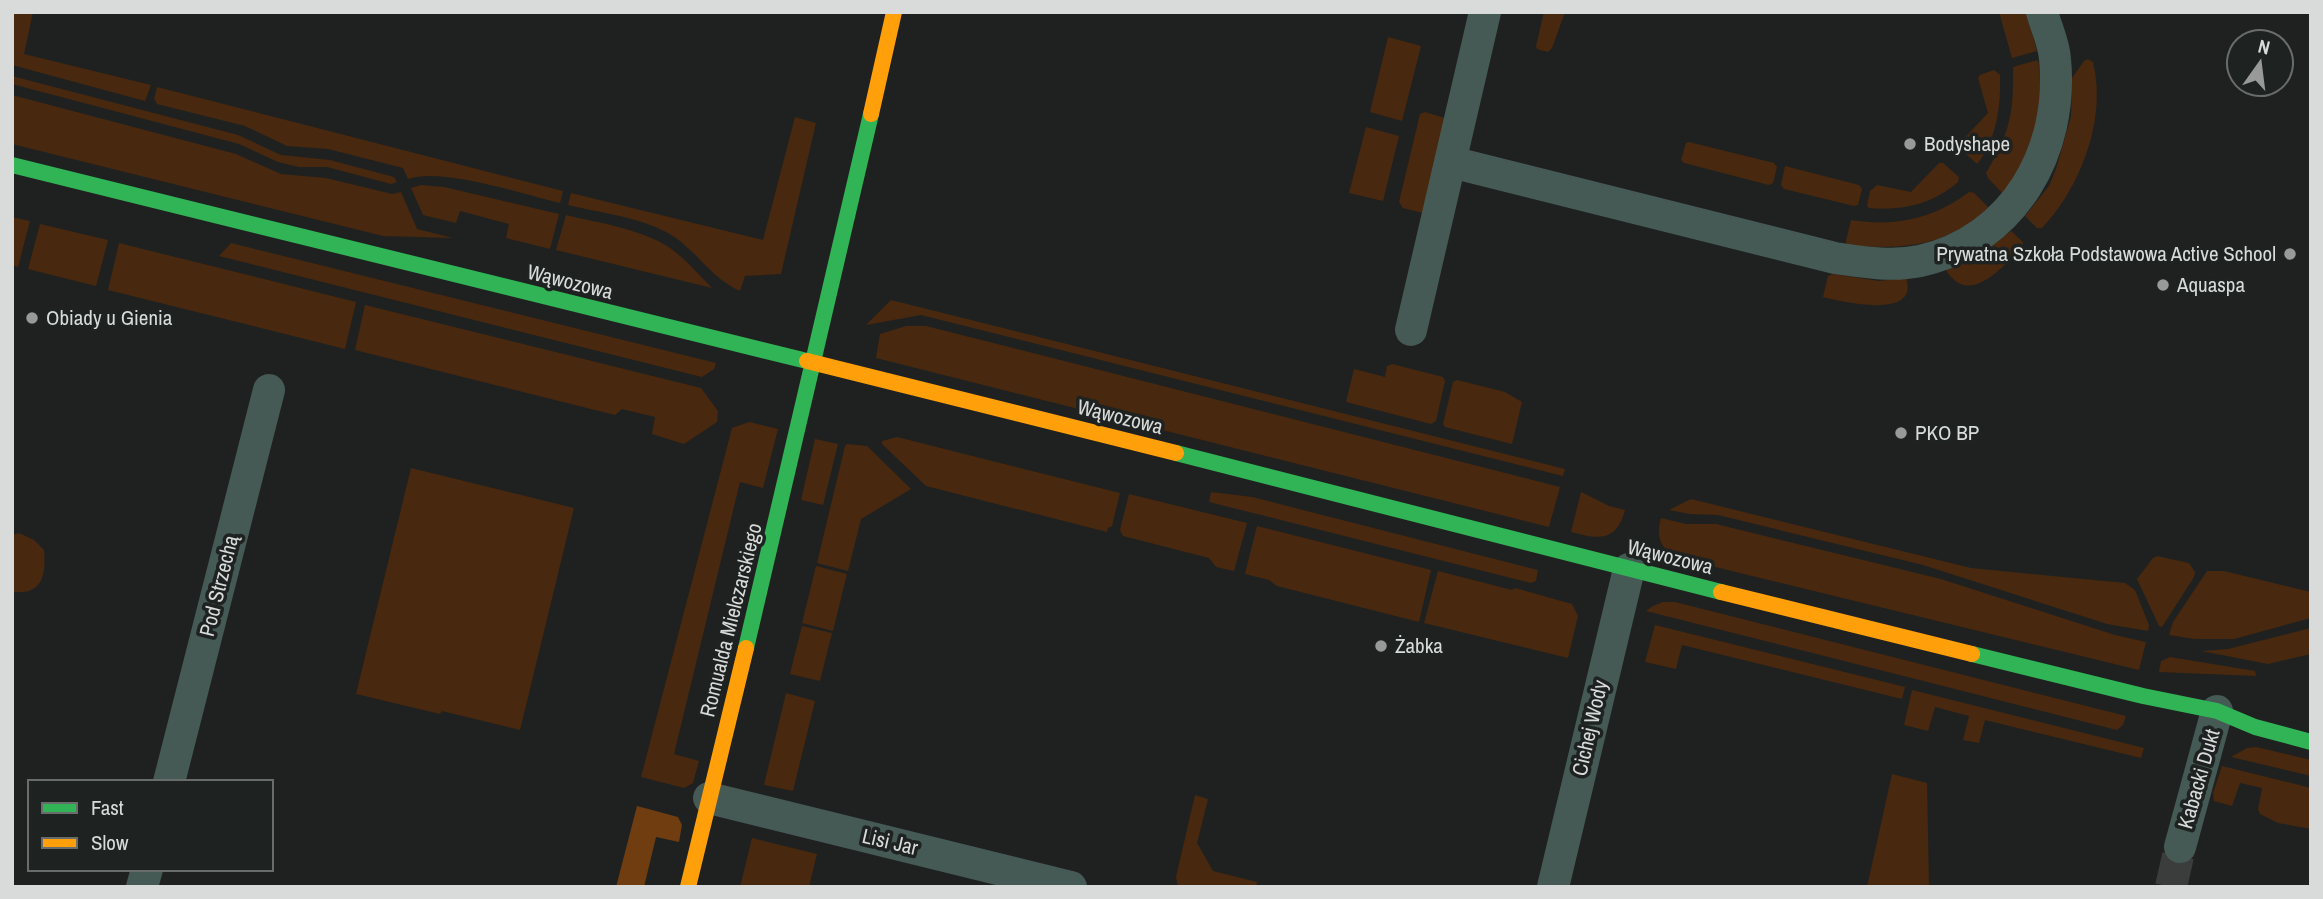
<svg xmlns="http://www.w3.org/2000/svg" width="2323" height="899" font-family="'Archivo Narrow',sans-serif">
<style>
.green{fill:#48280e}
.forest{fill:#6f3d0f}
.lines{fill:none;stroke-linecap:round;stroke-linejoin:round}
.street-tunnel{stroke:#3b3d3c;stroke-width:32;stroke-dasharray:32 16;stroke-linecap:butt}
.street{stroke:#455955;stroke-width:32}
.fast{stroke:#30b455;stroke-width:16}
.slow{stroke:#ff9f0a;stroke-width:16}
.poi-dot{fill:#979a99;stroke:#1e2221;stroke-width:2.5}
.labels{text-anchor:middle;stroke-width:7;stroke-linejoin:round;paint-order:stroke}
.poi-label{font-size:21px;fill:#d8dbda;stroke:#1e2221;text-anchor:start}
.street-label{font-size:21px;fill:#d8dbda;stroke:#1e2221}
</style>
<rect width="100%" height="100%" fill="#1f2120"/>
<g class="green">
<polygon points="12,12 33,12 24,54 151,85 145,101 12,65"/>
<polygon points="1544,12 1565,12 1552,48 1548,52 1537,49 1536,46"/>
<polygon points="1999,12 2026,12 2037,51 2012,58"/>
<polygon points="1388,37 1421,46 1402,121 1370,112"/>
<path d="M2088,59L2093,62C2107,118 2081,187 2042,228H2037L2025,216L2049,186L2056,169L2071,116L2072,78L2084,61Z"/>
<path d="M2038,60C2046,109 2031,154 2003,194L1988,178L1986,173C2010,133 2014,113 2013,67Z"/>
<path d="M1994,70L2000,75C2001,105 1997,138 1978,163H1976L1959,148V144L1988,113L1978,78L1980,75Z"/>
<polygon points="12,76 238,135 281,155 330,160 394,177 397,182 391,184 327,167 299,167 278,162 239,144 12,84"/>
<path d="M157,87L563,191L560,203C523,194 441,167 408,179L403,168L328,149L287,146L245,126L157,104L154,99Z"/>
<polygon points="12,95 236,154 281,174 326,178 392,194 401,192 417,229 453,238 383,236 12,144"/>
<polygon points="1425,112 1445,118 1423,213 1403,208 1399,202 1420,114"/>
<path d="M795,117L816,123L781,274L745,276L740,291C709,277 696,249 668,233C639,217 601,213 568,205L571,193L763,240Z"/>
<polygon points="1366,127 1399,136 1383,201 1349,193"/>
<polygon points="1689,142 1774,163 1777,167 1773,183 1769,185 1684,163 1681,160 1686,143"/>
<path d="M1939,163H1943L1959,177L1958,182C1933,204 1902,211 1869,208L1867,206L1870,191L1877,185L1911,192Z"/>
<polygon points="1785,166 1859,185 1862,189 1858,205 1854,206 1784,189 1781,185"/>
<polygon points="421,185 444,187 559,214 550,249 506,238 509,224 460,211 456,223 423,215 411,188"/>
<path d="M1969,192L1974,193L1989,208C1948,247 1900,250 1847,245L1846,241L1851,220C1894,227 1934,219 1969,192Z"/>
<path d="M566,215C599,223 637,228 667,246C684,257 698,274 712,288L556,250Z"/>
<polygon points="12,217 30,221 18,267 12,265"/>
<polygon points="40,224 108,240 96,286 28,269"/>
<path d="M2011,231L2023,242V247C2002,267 1969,308 1946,270L1967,262Z"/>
<polygon points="119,243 356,302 345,349 108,290"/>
<polygon points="231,243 716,363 714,369 702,377 219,256"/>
<path d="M1833,274L1879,281L1906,278C1920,320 1843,302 1823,297L1828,276Z"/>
<polygon points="891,300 1565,469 1563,476 921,315 866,325"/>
<polygon points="365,305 701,388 718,411 717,422 684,444 652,434 655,417 622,409 615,415 355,350"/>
<polygon points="906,326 926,326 1560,487 1549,527 876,358 880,334"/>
<polygon points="1392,364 1443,377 1445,381 1436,421 1431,424 1346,402 1354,369 1385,377 1387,366"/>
<polygon points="1457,380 1505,392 1522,402 1512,444 1445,427 1443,424 1453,382"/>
<polygon points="749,422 778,429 763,488 740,482 674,754 699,761 693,783 684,788 641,777 732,428"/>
<polygon points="897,437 1120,493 1112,526 1108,528 1107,532 926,486 882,444 882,441"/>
<polygon points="815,439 838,444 823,505 801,500"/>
<polygon points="847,444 867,446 911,489 861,519 848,571 817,563 845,446"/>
<polygon points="411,468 574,508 520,730 442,711 440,714 356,694"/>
<polygon points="1211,492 1252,497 1538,570 1536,581 1531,583 1209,502"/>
<path d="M1581,492L1609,506L1625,510C1616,543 1598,539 1571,532Z"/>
<polygon points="1129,494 1247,523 1234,571 1216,567 1209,558 1123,536 1120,530"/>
<polygon points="1691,499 1971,568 2125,583 2135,590 2149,625 2148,631 2107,624 1923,565 1718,515 1690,514 1669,510"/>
<path d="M1661,518L1686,524H1716L1941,579L2115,635L2146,642L2139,670L1674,557C1660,547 1656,535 1661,518Z"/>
<polygon points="1257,526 1431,570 1419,622 1277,586 1269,580 1245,574"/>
<path d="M19,533L34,540L44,550C46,575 43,595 12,592V535Z"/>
<polygon points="2157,556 2189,563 2195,572 2194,577 2162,627 2159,626 2137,579 2153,558"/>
<polygon points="816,566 847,574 833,631 802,623"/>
<polygon points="1438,571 1512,590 1515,588 1572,604 1578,616 1568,658 1424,623"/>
<polygon points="2207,571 2224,571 2311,592 2311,618 2234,639 2194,639 2169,635 2173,622"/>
<polygon points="1663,602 1675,602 2126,716 2123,725 2117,730 1646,611 1653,606"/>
<polygon points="1655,625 1905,687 1902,699 1682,645 1676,669 1645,662"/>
<polygon points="802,626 832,633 820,681 790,674"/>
<polygon points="2311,628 2311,654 2268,664 2201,651 2228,649"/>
<polygon points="2170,657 2255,671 2256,676 2159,672 2161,661"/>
<polygon points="1912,690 2144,748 2141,758 1985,720 1979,743 1963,740 1969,716 1935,707 1928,731 1904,725"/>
<polygon points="786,693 815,701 793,791 764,785"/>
<polygon points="2256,747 2311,760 2311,776 2231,757 2247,748"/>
<polygon points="2222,766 2311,788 2311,829 2278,823 2260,814 2258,809 2262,788 2240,783 2232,806 2214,801 2213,793"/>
<polygon points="1892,774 1927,783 1929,887 1867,887"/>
<polygon points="1195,795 1208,799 1197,843 1213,871 1257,882 1256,887 1178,887 1176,877"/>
<polygon points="752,838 817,854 809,887 740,887"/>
</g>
<polygon class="forest" points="637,806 678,817 682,825 679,842 656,837 644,887 616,887"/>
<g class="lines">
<polyline class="street-tunnel" points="2171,887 2180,847"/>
<g class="street">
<path d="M1451,162L1835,258C1863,262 1891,267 1920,261C2014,240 2064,151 2055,59C2054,43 2046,27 2042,12"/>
<polyline points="1411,330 1485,12"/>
<polyline points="169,782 269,390"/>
<polyline points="709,798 1071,887"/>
<polyline points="2180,847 2217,711"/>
<polyline points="142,887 147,869"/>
<polyline points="1553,887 1629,569"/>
</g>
<g class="fast">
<polyline points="12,165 807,361"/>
<polyline points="1176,453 1721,592"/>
<polyline points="746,648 871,114"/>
<polyline points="1972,654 2143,696 2217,711 2255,727 2311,742"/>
</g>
<g class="slow">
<polyline points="871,114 894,12"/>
<polyline points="807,361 1176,453"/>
<polyline points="1721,592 1972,654"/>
<polyline points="688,887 746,648"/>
</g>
</g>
<g class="poi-dot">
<circle cx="1910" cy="144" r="7"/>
<circle cx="2290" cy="254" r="7"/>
<circle cx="2163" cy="285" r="7"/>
<circle cx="32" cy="318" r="7"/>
<circle cx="1901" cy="433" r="7"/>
<circle cx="1381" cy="646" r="7"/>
</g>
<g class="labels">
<g class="poi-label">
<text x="1924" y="151">Bodyshape</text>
<text x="2276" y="261" text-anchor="end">Prywatna Szkoła Podstawowa Active School</text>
<text x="2177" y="292">Aquaspa</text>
<text x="46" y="325">Obiady u Gienia</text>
<text x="1915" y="440">PKO BP</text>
<text x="1395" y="653">Żabka</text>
</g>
<g class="street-label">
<text transform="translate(570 282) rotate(14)" y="7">Wąwozowa</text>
<text transform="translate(1120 417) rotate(14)" y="7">Wąwozowa</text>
<text transform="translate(1670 557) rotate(14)" y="7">Wąwozowa</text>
<text transform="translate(219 586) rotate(-76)" y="7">Pod Strzechą</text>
<text transform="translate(731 620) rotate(-76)" y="7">Romualda Mielczarskiego</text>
<text transform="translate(1590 728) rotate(-77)" y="7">Cichej Wody</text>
<text transform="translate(2199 779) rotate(-74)" y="7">Kabacki Dukt</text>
<text transform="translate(890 842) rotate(13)" y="7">Lisi Jar</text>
</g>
</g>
<rect width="2323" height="899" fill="none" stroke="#d8dbda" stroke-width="28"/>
<rect x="28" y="780" width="245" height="91" fill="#1e2221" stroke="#686c6b" stroke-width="2"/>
<rect x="42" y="803" width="35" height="10" fill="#30b455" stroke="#686c6b" stroke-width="2"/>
<text x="91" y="815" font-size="21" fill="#d8dbda">Fast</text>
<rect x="42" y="838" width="35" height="10" fill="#ff9f0a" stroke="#686c6b" stroke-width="2"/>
<text x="91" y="850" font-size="21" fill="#d8dbda">Slow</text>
<g transform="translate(2260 63) rotate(14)"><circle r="33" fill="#1e2221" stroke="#686c6b" stroke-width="2"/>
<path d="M0-5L12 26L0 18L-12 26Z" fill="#979a99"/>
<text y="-10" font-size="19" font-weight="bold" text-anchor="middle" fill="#d8dbda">N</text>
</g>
</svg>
